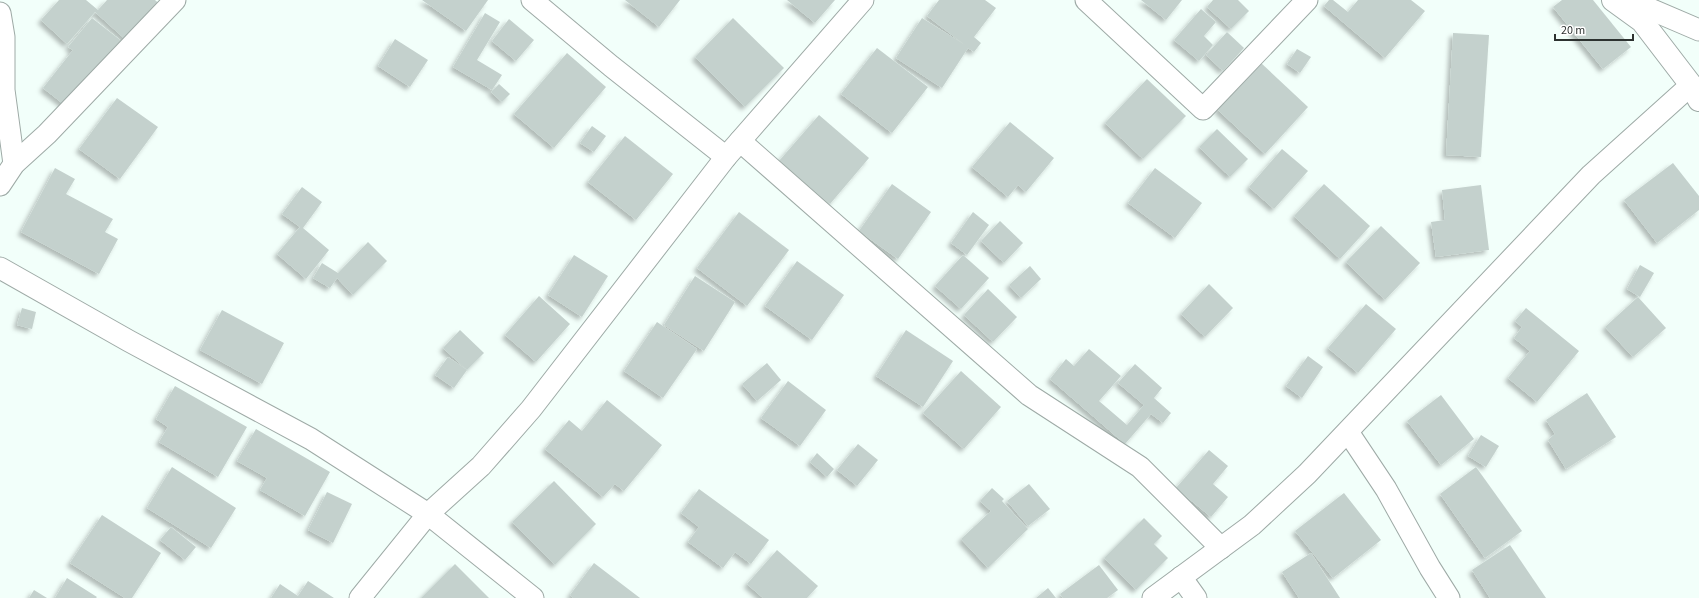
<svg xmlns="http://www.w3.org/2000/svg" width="1699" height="598" font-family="'Source Sans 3',sans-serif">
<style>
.building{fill:#c4d1cd;filter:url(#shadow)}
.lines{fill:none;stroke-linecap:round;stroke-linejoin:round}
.minor-casing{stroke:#9eaaa6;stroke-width:23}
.tertiary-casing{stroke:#9eaaa6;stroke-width:24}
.minor{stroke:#fff;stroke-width:21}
.tertiary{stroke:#fff;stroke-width:22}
</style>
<defs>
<filter id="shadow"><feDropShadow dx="-3.5" dy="3.5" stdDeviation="2" flood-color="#0004"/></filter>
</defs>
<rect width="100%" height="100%" fill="#f2fffa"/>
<g class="building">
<polygon points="59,0 86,0 98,10 107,0 155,0 166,10 126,40 95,12 67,44 41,20"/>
<polygon points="422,0 488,0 466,31"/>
<polygon points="625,0 680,0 659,27"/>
<polygon points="787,0 835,0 815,23"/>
<polygon points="939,0 985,0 996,8 974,37 981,43 974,52 968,48 942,88 896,58 922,18 965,45 927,16"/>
<polygon points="1141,0 1182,0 1166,20"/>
<polygon points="1213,0 1238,0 1249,11 1231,29 1207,7"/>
<polygon points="1329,0 1333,0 1348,12 1358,0 1411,0 1425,11 1385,58 1324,6"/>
<polygon points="1562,0 1593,0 1631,47 1603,69 1553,7"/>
<polygon points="1201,9 1216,22 1204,36 1213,45 1199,61 1174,40"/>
<polygon points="485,13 500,22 477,60 502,75 492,90 453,67"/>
<polygon points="92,18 129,47 76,114 43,88 73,50 68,47"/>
<polygon points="733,18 784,68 745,107 695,57"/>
<polygon points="509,19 534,40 516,61 492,41"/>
<polygon points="1227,32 1244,48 1223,71 1206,55"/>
<polygon points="1453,33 1489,35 1481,157 1446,155"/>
<polygon points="395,39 428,60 410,87 378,66"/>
<polygon points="877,48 928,87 892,133 841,94"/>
<polygon points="1297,49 1311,57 1300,73 1287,64"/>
<polygon points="567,53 606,87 554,148 514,114"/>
<polygon points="1260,62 1308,107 1265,154 1217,109"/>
<polygon points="1147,79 1186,116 1143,159 1105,123"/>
<polygon points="499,84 510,94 502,102 491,92"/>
<polygon points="117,98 158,127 120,179 79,149"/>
<polygon points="819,115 869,158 830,204 779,161"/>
<polygon points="1010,122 1054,158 1026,192 1018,185 1008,197 972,167"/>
<polygon points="592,126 606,136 594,152 580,143"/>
<polygon points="1217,129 1248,159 1230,177 1199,147"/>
<polygon points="625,136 673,174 636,220 588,182"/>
<polygon points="1282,149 1308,171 1274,209 1249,187"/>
<polygon points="1673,163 1699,196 1699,210 1657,243 1624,200"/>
<polygon points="55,168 75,179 66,194 113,219 105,232 118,239 99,274 21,232"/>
<polygon points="1155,168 1202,203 1175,238 1128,203"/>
<polygon points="892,184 931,212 898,259 859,231"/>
<polygon points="1324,184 1370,226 1340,259 1294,216"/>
<polygon points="1481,185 1489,250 1436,257 1431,222 1445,220 1442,190"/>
<polygon points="302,187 322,202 303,228 329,250 306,279 277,254 300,227 282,214"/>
<polygon points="739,212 789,250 747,306 697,268"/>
<polygon points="973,212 989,225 967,255 951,243"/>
<polygon points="1000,221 1023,243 1004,263 981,241"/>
<polygon points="1381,226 1420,263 1385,300 1346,262"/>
<polygon points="368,242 387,261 353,295 337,278 330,288 313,278 322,263 338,273"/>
<polygon points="574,255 608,276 582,317 548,295"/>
<polygon points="963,255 989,278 961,309 935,286"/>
<polygon points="797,261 844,295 812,340 765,306"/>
<polygon points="1640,265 1654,273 1640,297 1627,289"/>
<polygon points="1030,266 1041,279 1021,298 1009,285"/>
<polygon points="695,276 735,302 704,351 664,325"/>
<polygon points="1209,284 1233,308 1205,337 1181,314"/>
<polygon points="988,289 1017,317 993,342 964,315"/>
<polygon points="539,296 570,324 536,362 505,335"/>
<polygon points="1638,297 1666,328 1633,357 1605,327"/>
<polygon points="1366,304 1396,329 1358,373 1328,348"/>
<polygon points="22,308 36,312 32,329 17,325"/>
<polygon points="1526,308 1579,351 1537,402 1508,378 1530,351 1514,338 1522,327 1515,321"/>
<polygon points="222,310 284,343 262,384 200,350"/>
<polygon points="657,322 697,349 663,398 624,371"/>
<polygon points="460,330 484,353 467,370 443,348"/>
<polygon points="906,330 953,361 923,407 876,376"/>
<polygon points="1089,349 1121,376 1099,401 1127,425 1144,405 1118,383 1135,364 1162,388 1154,398 1171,413 1163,423 1151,414 1125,444 1050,379 1066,359 1074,366"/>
<polygon points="1308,356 1323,367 1302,398 1286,386"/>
<polygon points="448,357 467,370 454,388 435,375"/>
<polygon points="767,363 781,380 757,401 742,384"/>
<polygon points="961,371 1001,407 964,449 923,413"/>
<polygon points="788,381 826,410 800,446 761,418"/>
<polygon points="175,386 247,427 218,477 159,442 168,427 156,419"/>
<polygon points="1587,393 1616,437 1566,469 1548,440 1555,434 1546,420"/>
<polygon points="1441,395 1474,439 1441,465 1407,421"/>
<polygon points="607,400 662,445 624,491 615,484 603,497 545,449 569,420 582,431"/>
<polygon points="256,429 330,472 305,516 260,490 267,478 237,461"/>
<polygon points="1481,435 1499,446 1486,467 1468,456"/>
<polygon points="858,444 878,460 857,486 837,470"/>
<polygon points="1209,450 1228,466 1213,484 1228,497 1211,517 1176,488"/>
<polygon points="817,453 834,469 827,477 810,462"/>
<polygon points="172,467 236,508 211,548 147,508"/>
<polygon points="1476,467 1522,531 1485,558 1440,494"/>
<polygon points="554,481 596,524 555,565 512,522"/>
<polygon points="1029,484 1050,509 1028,526 1007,501"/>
<polygon points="992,488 1004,499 1002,501 1028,529 988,568 961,539 991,511 980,501"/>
<polygon points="699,489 769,540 751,564 735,552 723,568 688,542 699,527 681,513"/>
<polygon points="327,492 352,504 333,543 308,530"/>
<polygon points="1344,493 1381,540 1333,578 1295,531"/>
<polygon points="102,515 161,553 132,598 125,598 70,563"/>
<polygon points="1144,518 1162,536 1154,544 1168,558 1136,590 1104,558"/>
<polygon points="171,527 196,547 185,560 160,540"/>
<polygon points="1510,545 1546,598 1490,598 1472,570"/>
<polygon points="777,550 818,586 807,598 763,598 747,584"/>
<polygon points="1311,553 1340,598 1299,598 1282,572"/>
<polygon points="594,563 640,598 573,598 570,595"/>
<polygon points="455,564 489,598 421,598"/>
<polygon points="1099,565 1118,590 1107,598 1063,598 1060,594"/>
<polygon points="67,578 97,597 96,598 55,598"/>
<polygon points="308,581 334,598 271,598 280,584 298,596"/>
<polygon points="1048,588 1056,598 1036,598"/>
<polygon points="34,590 47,598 29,598"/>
</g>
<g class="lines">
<defs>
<g id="minor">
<polyline points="532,0 611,66 726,157"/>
<polyline points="1086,0 1203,109 1307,0"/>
<polyline points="1629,0 1699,30"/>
<polyline points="0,13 4,37 4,90 14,164"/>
<polyline points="740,141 1029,395 1140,467 1221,548"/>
<polyline points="0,185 14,164 47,134 175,0"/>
<polyline points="0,268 129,341 311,439 428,514 533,598"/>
<polyline points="1348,432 1386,489 1430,568 1449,598"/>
<polyline points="1181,577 1196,598"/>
<polyline points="360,598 428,514 481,466 531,409 726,157 863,0"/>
<polyline points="1153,598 1252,525 1307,474 1591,175 1691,85"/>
</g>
<polyline id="tertiary" points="1613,0 1642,21 1691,85 1699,100"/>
</defs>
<use href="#minor" class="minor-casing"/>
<use href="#tertiary" class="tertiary-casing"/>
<use href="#minor" class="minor"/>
<use href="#tertiary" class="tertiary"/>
</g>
<path d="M1555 34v6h78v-6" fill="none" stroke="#2d3230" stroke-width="2"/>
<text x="1561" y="34" font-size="12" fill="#2d3230" stroke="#ffffff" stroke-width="3" paint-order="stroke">20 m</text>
</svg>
